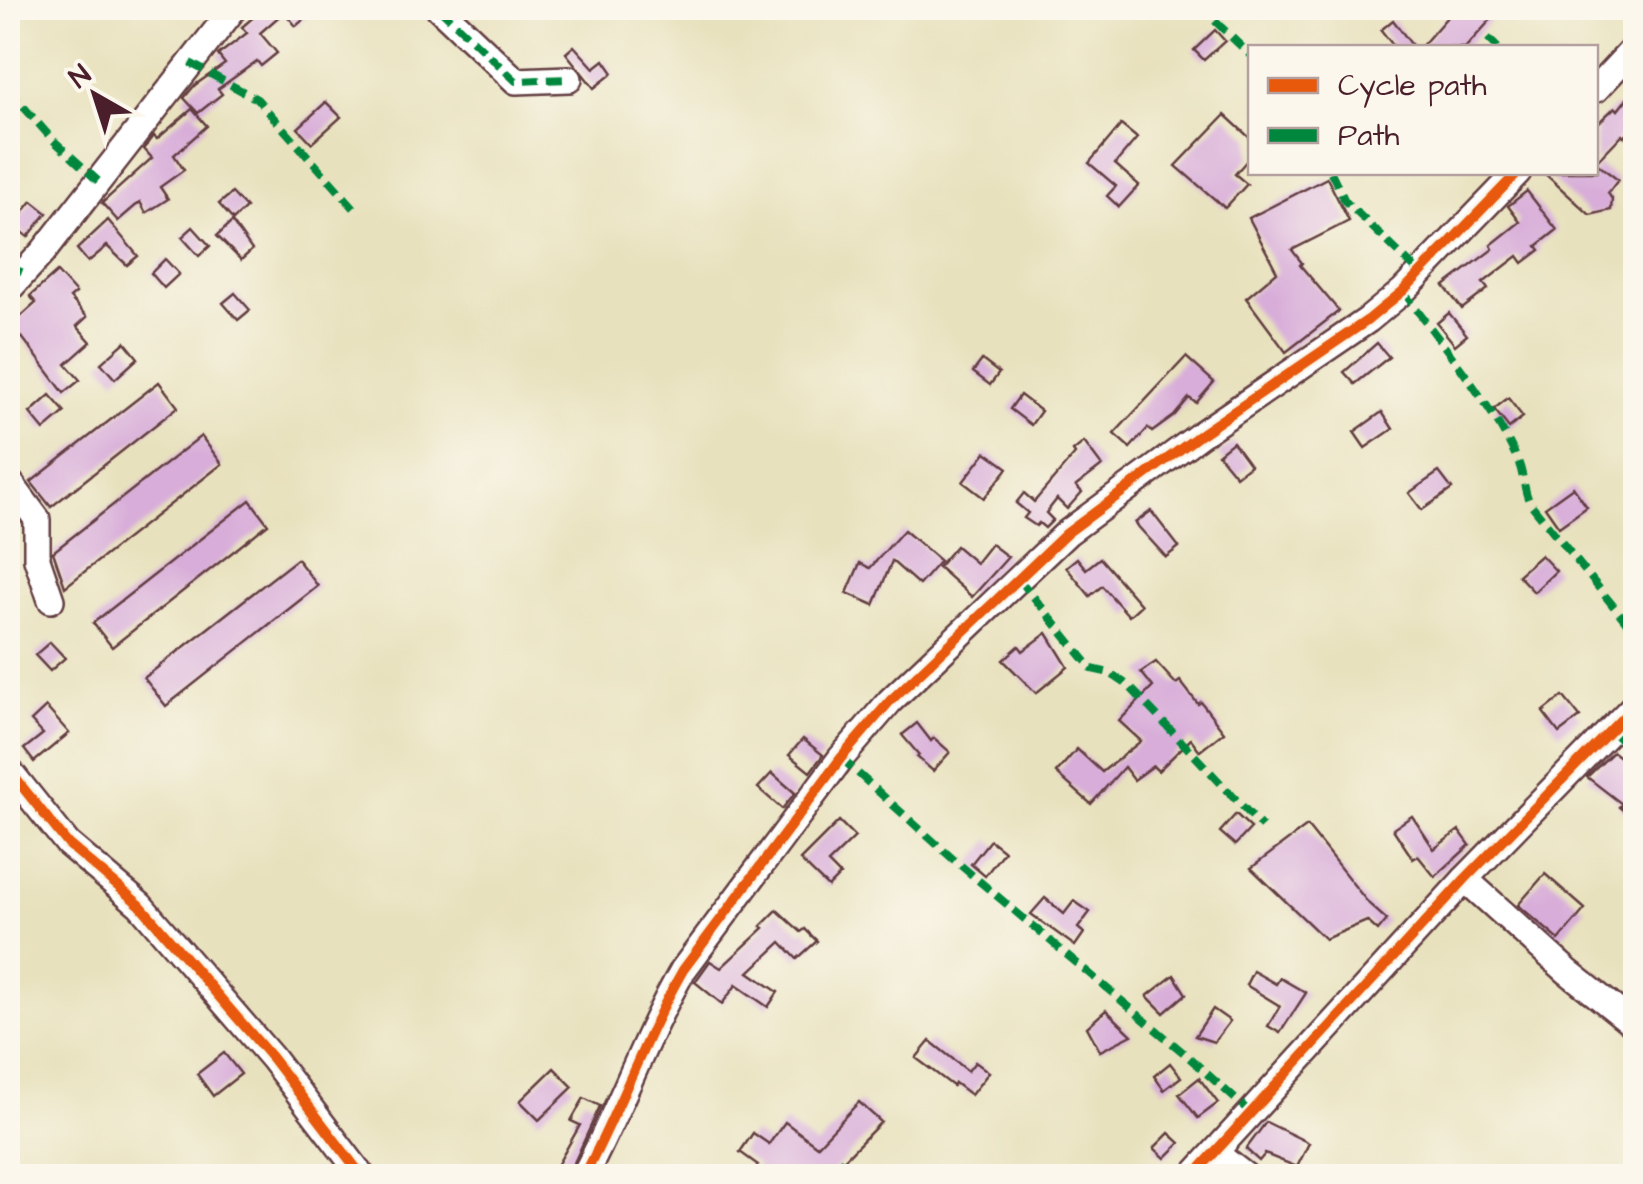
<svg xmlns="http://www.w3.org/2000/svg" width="1643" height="1184" font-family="'Architects Daughter',sans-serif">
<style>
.building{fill:#d8add9}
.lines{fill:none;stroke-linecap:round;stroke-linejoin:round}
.minor-casing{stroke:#623c41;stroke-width:30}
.minor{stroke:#fff;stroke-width:25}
.quiet{stroke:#00873e;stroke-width:8;stroke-dasharray:15 8;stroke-linecap:butt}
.cycleway-casing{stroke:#fbf7ec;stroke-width:16}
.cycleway{stroke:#e8590c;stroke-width:10}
</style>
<rect width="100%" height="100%" fill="#fbf7ec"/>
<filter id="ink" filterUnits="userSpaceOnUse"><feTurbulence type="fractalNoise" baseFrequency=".01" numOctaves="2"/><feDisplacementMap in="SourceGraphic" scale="20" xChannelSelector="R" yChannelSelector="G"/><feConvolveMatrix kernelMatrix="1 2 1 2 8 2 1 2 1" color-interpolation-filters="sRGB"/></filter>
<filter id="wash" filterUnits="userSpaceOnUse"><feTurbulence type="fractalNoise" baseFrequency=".0048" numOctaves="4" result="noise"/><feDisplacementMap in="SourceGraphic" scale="40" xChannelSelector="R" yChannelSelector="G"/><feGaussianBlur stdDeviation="2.25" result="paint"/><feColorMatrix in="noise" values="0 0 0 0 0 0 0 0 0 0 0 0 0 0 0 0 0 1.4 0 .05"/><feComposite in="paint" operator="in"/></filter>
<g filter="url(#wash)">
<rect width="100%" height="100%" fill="#e8e1bd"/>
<g id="blocks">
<g class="building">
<polygon points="264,8 317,8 296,26 284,12 260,33 277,53 261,66 257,61 218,89 222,94 198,113 184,98 195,85 225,64 218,55 247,33 242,27"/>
<polygon points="1455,8 1485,8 1494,16 1465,48 1420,48"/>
<polygon points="1393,20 1414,48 1395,48 1381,30"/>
<polygon points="1215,30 1225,41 1204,60 1194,50"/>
<polygon points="574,46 594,68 604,60 613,73 594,88 566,53"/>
<polygon points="1636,87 1636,127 1624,137 1622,135 1596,162 1596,125 1615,107 1618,110"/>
<polygon points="326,102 341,117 312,143 298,128"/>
<polygon points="192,109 207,126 174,155 184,170 160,187 168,199 146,213 140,202 118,221 102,203 152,158 144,149 154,136 157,139"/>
<polygon points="1225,115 1250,138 1250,157 1235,174 1247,184 1225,208 1176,166"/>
<polygon points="1121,125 1137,138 1115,164 1139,185 1119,207 1107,196 1116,186 1089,163"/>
<polygon points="1596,163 1618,180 1608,193 1612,199 1611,210 1590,215 1543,172 1596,172"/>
<polygon points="1327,178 1349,221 1292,250 1302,263 1300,265 1339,311 1286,352 1246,298 1277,272 1249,218"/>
<polygon points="1527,191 1557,230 1537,246 1540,250 1523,263 1518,256 1483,283 1488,289 1462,309 1444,286 1493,249 1491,245 1520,222 1508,206"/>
<polygon points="232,193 246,208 233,220 219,204"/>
<polygon points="32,201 47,213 28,237 13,225"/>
<polygon points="108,220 138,256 127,265 107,246 88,262 77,249"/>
<polygon points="232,222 252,250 241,260 217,236"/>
<polygon points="193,227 210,246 199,256 182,237"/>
<polygon points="165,259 179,274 164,288 151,273"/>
<polygon points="57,272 76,293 70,298 87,317 77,326 91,342 66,364 80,380 64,393 22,337 8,350 8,328 36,303 30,296"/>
<polygon points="235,293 250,310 238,320 223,303"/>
<polygon points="1449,313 1467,335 1455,345 1437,323"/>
<polygon points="125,342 138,358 115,379 101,363"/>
<polygon points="1377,343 1389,357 1355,384 1344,372"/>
<polygon points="1186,357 1214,382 1196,403 1189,398 1174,416 1152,432 1148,428 1130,448 1114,434"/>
<polygon points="982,360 999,373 990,385 973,372"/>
<polygon points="159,382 178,407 51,507 31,482"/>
<polygon points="50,395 65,412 44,430 30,413"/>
<polygon points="1020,395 1041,411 1031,425 1010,409"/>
<polygon points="1508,398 1523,417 1509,428 1494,409"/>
<polygon points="1382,412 1393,429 1365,448 1354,432"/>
<polygon points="201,436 222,464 65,587 53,552"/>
<polygon points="1084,442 1102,466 1076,486 1082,492 1067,509 1057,499 1046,513 1053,520 1045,528 1039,523 1036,526 1024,518 1028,513 1016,503 1024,493 1034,502 1075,454 1073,451"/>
<polygon points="1233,442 1250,465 1236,476 1218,454"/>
<polygon points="986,452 1008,468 984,498 963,482"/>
<polygon points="1439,472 1452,489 1422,510 1409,493"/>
<polygon points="1573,487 1587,507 1559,527 1545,507"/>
<polygon points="250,500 268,524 112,647 93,623"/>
<polygon points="1151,511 1179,547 1166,557 1135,523"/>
<polygon points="904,530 940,561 919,585 892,561 874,605 847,593 860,563 870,568"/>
<polygon points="991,544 1008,557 972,597 938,567 956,546 976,563"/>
<polygon points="1541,555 1556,571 1534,592 1518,575"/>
<polygon points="1077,558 1086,569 1100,558 1141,605 1129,616 1102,586 1090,596 1066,567"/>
<polygon points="297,559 318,586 166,706 144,678"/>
<polygon points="1047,633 1068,667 1036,693 1003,660 1019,646 1023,651"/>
<polygon points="50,642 65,658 50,671 35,655"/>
<polygon points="1156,662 1176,684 1180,681 1198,704 1201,702 1224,732 1200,751 1191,739 1158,771 1153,766 1134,780 1124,767 1091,804 1056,773 1077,749 1102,772 1141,741 1119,721 1153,687 1141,672"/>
<polygon points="1563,696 1580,717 1559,733 1543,712"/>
<polygon points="46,707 69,733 34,762 24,749 43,734 31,721"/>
<polygon points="917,723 931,741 934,738 950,752 933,771 917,757 919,755 902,735"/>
<polygon points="803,739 823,755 810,772 789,755"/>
<polygon points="1613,752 1636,770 1636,815 1633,813 1630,816 1619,807 1622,804 1587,777"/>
<polygon points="772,773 795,793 782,809 758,788"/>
<polygon points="1236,814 1251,828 1235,845 1220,832"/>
<polygon points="1412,816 1434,849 1459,830 1470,845 1435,877 1418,856 1413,859 1393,829"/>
<polygon points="839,821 855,837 828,863 840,875 828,887 800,860"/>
<polygon points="1307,826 1369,904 1387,920 1378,931 1367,921 1325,939 1251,868"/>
<polygon points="990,840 1004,851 985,876 971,864"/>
<polygon points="1545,874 1585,909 1559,940 1518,905"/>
<polygon points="1045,898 1064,914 1074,901 1090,912 1078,928 1084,933 1075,946 1031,914"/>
<polygon points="777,910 801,932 805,929 817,941 797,959 781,942 749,972 778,992 768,1007 736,985 722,1004 695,982 697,979 710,961 721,968 764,928 761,926"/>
<polygon points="1253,971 1276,984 1280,978 1306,993 1280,1033 1268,1026 1280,1006 1246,985"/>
<polygon points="1174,975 1186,994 1164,1013 1147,996"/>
<polygon points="1213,1009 1230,1021 1214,1042 1195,1036"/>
<polygon points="1106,1010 1132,1035 1100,1051 1087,1027"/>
<polygon points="930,1041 968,1071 975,1062 989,1072 971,1095 955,1083 953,1086 916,1058"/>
<polygon points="224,1053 241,1074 213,1096 197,1074"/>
<polygon points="1170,1063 1181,1077 1164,1090 1154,1076"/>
<polygon points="554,1068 573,1087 539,1120 520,1101"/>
<polygon points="1199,1078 1218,1103 1198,1118 1179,1094"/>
<polygon points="584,1098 600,1106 568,1176 551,1176 580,1125 571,1121"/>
<polygon points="859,1102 881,1122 828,1176 750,1176 758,1165 740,1152 753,1133 769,1144 785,1122 817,1146"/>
<polygon points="1266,1122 1309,1143 1297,1167 1265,1154 1259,1161 1246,1149"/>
<polygon points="1169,1133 1180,1143 1165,1158 1154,1148"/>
</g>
</g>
</g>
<g filter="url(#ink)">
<use href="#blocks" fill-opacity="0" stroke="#623c41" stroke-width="2.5"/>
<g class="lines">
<defs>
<g id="minor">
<polyline points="439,8 516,81 569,79"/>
<polyline points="1596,89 1636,46"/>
<polyline points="8,290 43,252 234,8"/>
<polyline points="8,480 37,519 37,559 51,600"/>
<polyline points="8,769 68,844 140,905 272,1058 362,1176"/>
<polyline points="1465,879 1567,971 1636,1026"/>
<polyline points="1215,1153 1245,1176"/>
<path d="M584,1176C620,1109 645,1036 683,970L841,758L890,701L1067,533L1201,434L1368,320L1403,291L1518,172"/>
<polyline points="1193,1176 1465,879 1636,704"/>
</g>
</defs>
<use href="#minor" class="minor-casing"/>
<use href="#minor" class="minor"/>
<g class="quiet">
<polyline points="439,8 516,81 569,79"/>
<polyline points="1215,21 1250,55"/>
<polyline points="1488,38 1498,48"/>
<polyline points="190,63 257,99 355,209"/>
<polyline points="8,89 52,139 98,181"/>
<polyline points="1331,172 1345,201 1421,274"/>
<polyline points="8,267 24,273"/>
<path d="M1403,291C1438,340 1493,405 1517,459C1524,473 1523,489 1530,503L1636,634"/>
<polyline points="1019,579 1092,669 1110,673 1129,686 1262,827"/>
<polyline points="1610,730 1636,753"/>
<polyline points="841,758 953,859 1185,1054 1251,1113"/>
<polyline points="838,1160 857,1176"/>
</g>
<defs>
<g id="cycleway">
<polyline points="8,769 68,844 140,905 272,1058 362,1176"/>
<path d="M584,1176C620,1109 645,1036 683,970L841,758L890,701L1067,533L1201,434L1368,320L1403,291L1518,172"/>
<polyline points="1193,1176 1465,879 1636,704"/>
</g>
</defs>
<use href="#cycleway" class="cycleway-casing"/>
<use href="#cycleway" class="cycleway"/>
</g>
</g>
<rect width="1643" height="1184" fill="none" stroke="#fbf7ec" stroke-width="40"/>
<rect x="1248" y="45" width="350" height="130" fill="#fbf7ec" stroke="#b4a19f" stroke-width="2.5"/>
<rect x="1268" y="78" width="50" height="15" fill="#e8590c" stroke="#b4a19f" stroke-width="2.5"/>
<text x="1338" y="95" font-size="30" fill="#4a1f2b">Cycle path</text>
<rect x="1268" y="128" width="50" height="15" fill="#00873e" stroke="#b4a19f" stroke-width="2.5"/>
<text x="1338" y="145" font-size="30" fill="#4a1f2b">Path</text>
<g transform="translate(95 95) rotate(321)" stroke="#fbf7ec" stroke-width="8" paint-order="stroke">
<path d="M0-8L18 38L0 25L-18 38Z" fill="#4a1f2b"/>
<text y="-15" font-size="28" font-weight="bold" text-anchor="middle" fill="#4a1f2b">N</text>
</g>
</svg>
